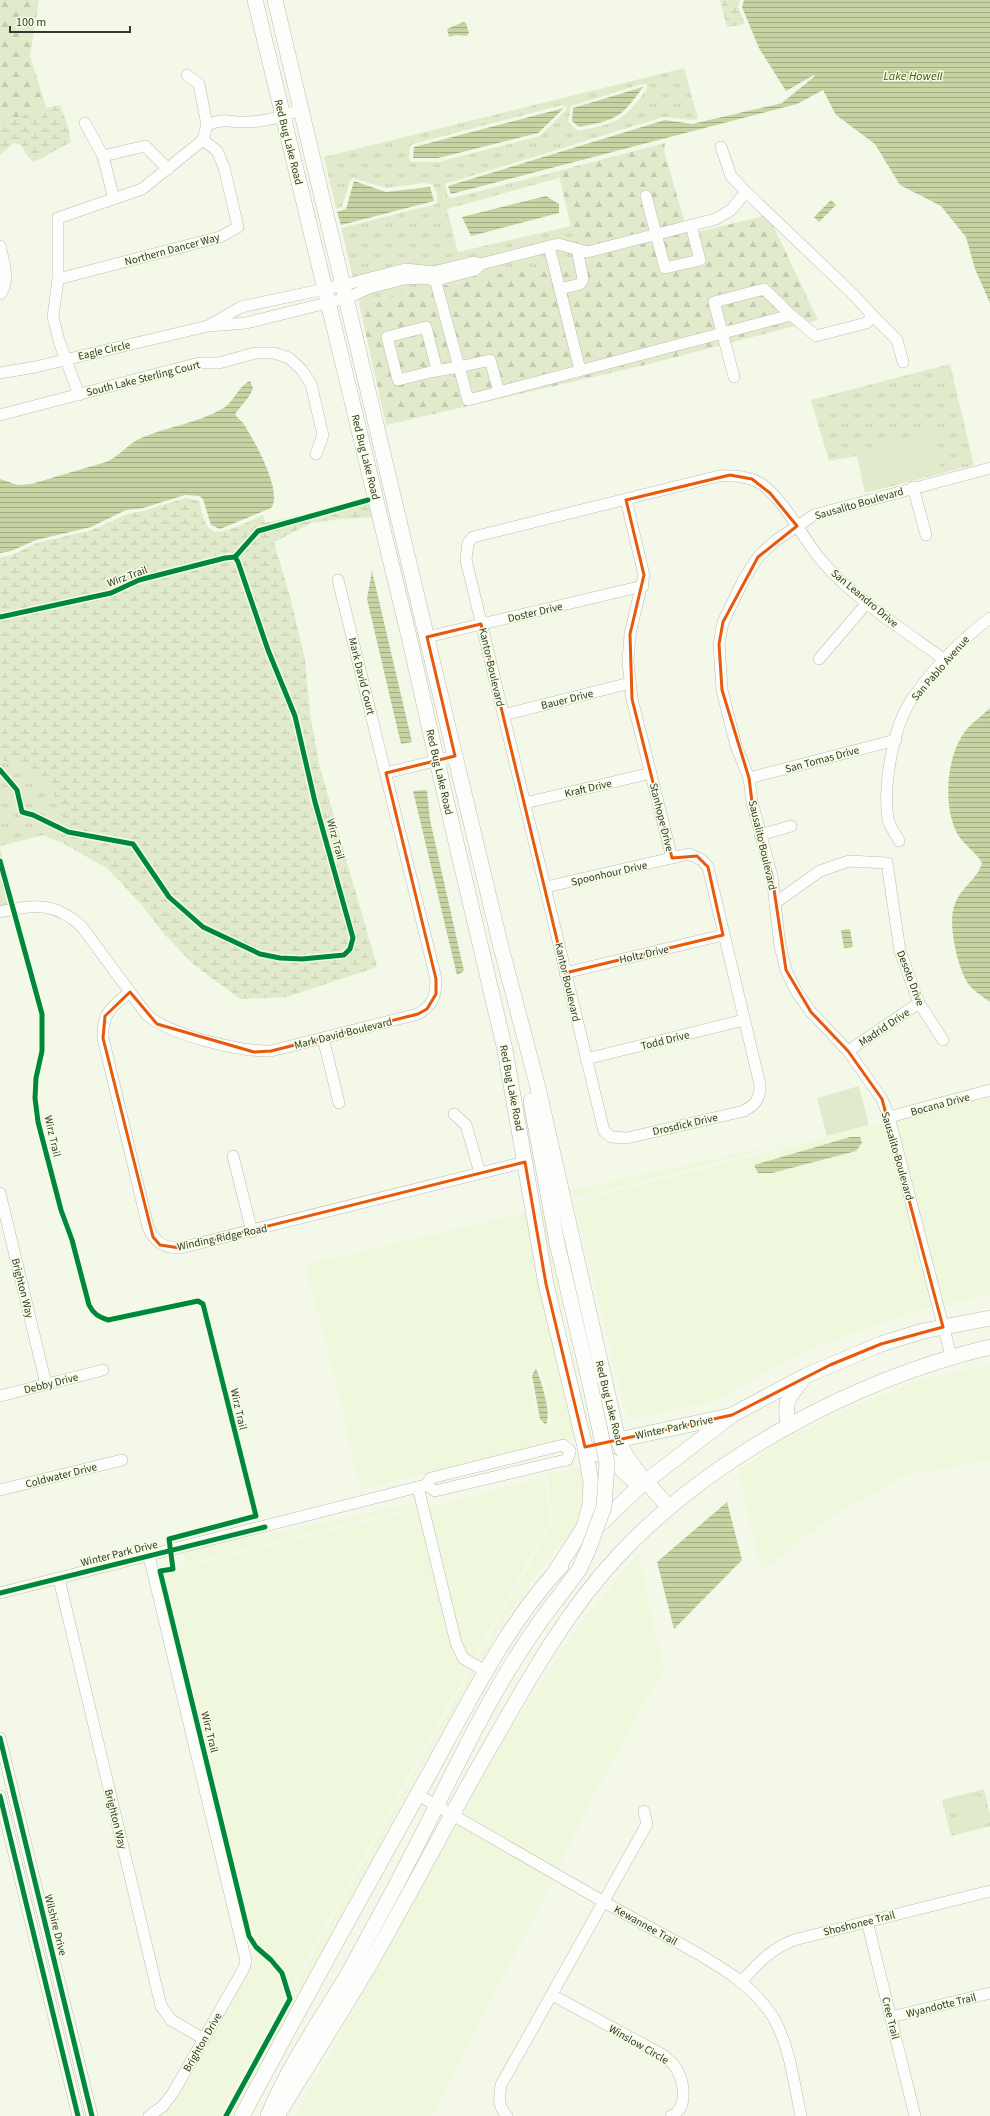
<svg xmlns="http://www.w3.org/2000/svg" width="990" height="2116" font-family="'Source Sans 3',sans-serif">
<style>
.built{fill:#eff7dc;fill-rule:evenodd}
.forest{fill:url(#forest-firs)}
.wetland{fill:url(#wetland-marsh)}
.park{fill:url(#park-tufts);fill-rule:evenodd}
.garden{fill:#e1ebcb}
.water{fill:url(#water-rules)}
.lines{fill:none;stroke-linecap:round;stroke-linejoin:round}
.minor-casing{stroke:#babeb2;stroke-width:12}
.major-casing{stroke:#babeb2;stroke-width:16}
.minor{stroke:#fdfefc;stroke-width:11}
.major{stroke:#fdfefc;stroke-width:15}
.major-bridge-casing{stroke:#babeb2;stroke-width:16;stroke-linecap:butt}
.major-bridge{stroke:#fdfefc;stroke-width:15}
.cycleway-casing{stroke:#f5fee2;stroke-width:8}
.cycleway{stroke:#00873e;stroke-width:5}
.marked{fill:none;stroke:#e8590c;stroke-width:3;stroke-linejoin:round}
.labels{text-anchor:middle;stroke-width:3;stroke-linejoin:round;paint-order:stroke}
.street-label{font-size:11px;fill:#34372d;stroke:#f5fee2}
.water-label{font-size:12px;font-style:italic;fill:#475611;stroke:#f5fee2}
</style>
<defs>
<pattern id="forest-firs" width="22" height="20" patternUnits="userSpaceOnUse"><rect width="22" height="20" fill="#e1ebcb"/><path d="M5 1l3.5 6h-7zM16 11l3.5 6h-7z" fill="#c2caaf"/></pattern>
<pattern id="wetland-marsh" width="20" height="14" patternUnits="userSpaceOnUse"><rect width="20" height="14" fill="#e1ebcb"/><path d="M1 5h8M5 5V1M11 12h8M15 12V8" fill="none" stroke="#c2caaf"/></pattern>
<pattern id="park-tufts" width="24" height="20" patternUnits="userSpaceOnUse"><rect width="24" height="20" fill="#e1ebcb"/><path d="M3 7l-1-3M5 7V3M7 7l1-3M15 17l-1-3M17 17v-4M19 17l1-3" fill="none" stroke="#c2caaf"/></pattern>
<pattern id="water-rules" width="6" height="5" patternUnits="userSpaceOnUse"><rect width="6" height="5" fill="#c6d4a3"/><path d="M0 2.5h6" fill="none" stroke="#a2ad85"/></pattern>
</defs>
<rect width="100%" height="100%" fill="#f3f8e8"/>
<g class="built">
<polygon points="990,1096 990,1295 920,1309 847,1335 800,1353 715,1401 630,1419 627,1417 574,1202"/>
<polygon points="812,1138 573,1199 571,1190"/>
<polygon points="544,1209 565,1327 591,1434 587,1435 550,1283 538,1210"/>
<path d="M529,1212L578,1437L360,1490L336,1381L305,1265ZM535,1364L539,1365L545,1383L552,1418L549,1427L546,1428L537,1420L528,1376Z"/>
<polygon points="990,1366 990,1459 903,1476 829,1518 761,1572 739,1470 785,1439 832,1416 925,1378"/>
<polygon points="584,1466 586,1483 581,1520 540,1569 508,1615 480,1663 476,1661 553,1523 548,1477 545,1474"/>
<polygon points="544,1478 549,1522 219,2116 161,2116 174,2106 256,1960 163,1573"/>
<polygon points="417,1502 418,1506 186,1564 183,1552 255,1534 257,1537"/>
<polygon points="638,1554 663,1669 596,1791 557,1870 462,1815 503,1742 574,1632"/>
<polygon points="472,1669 476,1671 422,1767 250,2087 233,2116 223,2116"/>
<polygon points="458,1823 554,1878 432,2116 295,2116"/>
</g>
<g class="forest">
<polygon points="0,0 39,0 30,56 47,110 0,124"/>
<polygon points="665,143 664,151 688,234 768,215 818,320 649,364 386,425 359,303 578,257 558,171"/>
</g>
<g class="wetland">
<polygon points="720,0 740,0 738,7 745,24 727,27"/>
<polygon points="60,105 68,126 71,142 34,162 27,156 21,145 14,143 0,155 0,124 38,110 46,110 46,108"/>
<path d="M186,498L199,501C202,509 203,524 211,530C220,537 253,519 263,515L265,523L371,499L375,517L341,519L312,523L274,542L291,600L305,660L310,713L319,764L377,967L287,997L240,999L194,965L165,935L140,903L108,869L63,843L68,824L28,767L0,760V557L12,555L37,543L92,530L127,514L143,511Z"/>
</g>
<g class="park">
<path d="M684,68L698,119L691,120L663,117L445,184L448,197L452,198L558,171L559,178L447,209L458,252L571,226L578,257L359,303L358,298L371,292L484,260L481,258L439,267L353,277L341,228L436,204C439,199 436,188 432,184L422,183L386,188L353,178L350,181L342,207L336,209L324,157ZM642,84L647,85V89C623,122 617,123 578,131L568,121L571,106ZM562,105L567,107L566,110L540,136L438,162H412L409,159L410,146L413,144Z"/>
<polygon points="950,364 974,465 865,493 857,456 829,461 811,400"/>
<polygon points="0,760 27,767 50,787 68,824 63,843 43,835 0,846"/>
<polygon points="0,847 13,903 0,907"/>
<polygon points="984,1789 990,1815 990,1826 951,1836 942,1800"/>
</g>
<g class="garden">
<polygon points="932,433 942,472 866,491 856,453"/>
<polygon points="859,1086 869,1125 827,1136 817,1098"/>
<polygon points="978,1794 981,1807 953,1814 950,1801"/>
<polygon points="982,1811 985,1823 957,1830 954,1818"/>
</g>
<g class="water">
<polygon points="744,0 990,0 990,303 975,269 966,237 941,206 900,185 875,144 836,115 823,90 797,104 451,194 448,186 665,120 692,124 782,103 815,76 814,75 786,91 759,48 742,7"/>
<polygon points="463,22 466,23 469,33 467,36 456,35 449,37 447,29"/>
<path d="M643,87C621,118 616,120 579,127L572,121L573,108Z"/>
<polygon points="564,108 538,133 438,158 413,158 414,147"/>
<polygon points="354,181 386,192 430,187 434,201 341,225 337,212 346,209"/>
<polygon points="546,196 559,204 559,213 471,236 462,217"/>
<polygon points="831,200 836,205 819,222 814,217"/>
<path d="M250,381L253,388L250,395L235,414C237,418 241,420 243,423C253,438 284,493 271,508L220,529L211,525L203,499L199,496L185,495L143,508L126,510L91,527L36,540L11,551L0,553V479L18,485L31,484L106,462C121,456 127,444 141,438C166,427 198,423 222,409C234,403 238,386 250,381Z"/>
<polygon points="372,571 412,742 401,744 367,599"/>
<path d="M990,708V1002C982,996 972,990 967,982C957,965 947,921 955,904C961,887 977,880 982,863C976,852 965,846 958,835C942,807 946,754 967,729C974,721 983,715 990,708Z"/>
<polygon points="427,790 430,820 464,971 457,975 413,791"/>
<polygon points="850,929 853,947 844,948 841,930"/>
<polygon points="850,1137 860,1137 862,1143 856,1151 772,1173 758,1173 754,1165"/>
<path d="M536,1368C541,1382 552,1411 546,1425L540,1419L532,1375Z"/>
<polygon points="727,1502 742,1560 674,1629 657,1562"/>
</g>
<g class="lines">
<defs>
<g id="minor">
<polyline points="187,75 199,84 207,125 203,140"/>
<polyline points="85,123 103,156 114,199"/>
<path d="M207,125C226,117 229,123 247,122C266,122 285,116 302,109"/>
<polyline points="721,147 731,176 746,192"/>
<polyline points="103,156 145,146 168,169"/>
<polyline points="646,196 665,268 700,260 691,225"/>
<path d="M0,246C3,259 11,283 0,294"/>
<polyline points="549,246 580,370"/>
<polyline points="58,279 220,237 238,227 224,167 217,151 203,140"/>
<polyline points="560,289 580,284 583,279 577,249"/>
<polyline points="873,316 897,340 903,362"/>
<polyline points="208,326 241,307 344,285 405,269 433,272 474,262 481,264 558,244 587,252 716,219 731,210 746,192 855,296 873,316 866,323 816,336 791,315 499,392 490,360 459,367 433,272"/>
<polyline points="437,370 426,327 387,337 398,380 430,372 459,367 468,400 499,392"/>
<polyline points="0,373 35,367 208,326 246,323 347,298 369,288 404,279 423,278 436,280 475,270 481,264"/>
<polyline points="734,377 714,302 764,289 791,315"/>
<polyline points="79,395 59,341 53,317 58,279 58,218 142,189 203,140"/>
<polyline points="0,415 199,363 219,363 255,353 274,353 289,358 301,369 311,384 323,435 316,454"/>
<polyline points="913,487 926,535"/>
<polyline points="626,500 644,575 630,634 628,662 632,699 672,858"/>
<polyline points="427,637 643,586"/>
<polyline points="819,659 867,603"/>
<polyline points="503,715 630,683"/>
<polyline points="386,773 455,756"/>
<polyline points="749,778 896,740"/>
<polyline points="525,803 651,773"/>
<polyline points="760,835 791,826"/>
<path d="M899,841C896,834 889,826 888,819C883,785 893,724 914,696C935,667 961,640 990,618"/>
<path d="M546,887L689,854L702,860L708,867L760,1085C760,1099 756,1104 744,1111L627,1138L611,1137L604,1131L466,560L468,543L473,537L719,476C734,475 750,476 763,485C786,503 802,537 821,560C855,600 902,629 945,660"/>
<polyline points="775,903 820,871 849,861 887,863 900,951 919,1003 943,1040"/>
<path d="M0,912C33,904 56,902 82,927L147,1015C170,1035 241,1052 271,1051L418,1014C433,1005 436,997 436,979L338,580"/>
<polyline points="565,973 723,935"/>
<path d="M130,992C112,1007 102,1012 103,1038L148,1227C155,1242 163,1248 180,1248L525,1162"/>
<polyline points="323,1038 339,1103"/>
<polyline points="848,1051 919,1003"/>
<polyline points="586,1059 744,1020"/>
<polyline points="454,1114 466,1125 480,1173"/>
<polyline points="889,1117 990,1090"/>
<polyline points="233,1156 252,1232"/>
<polyline points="0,1193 46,1384"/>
<polyline points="951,1356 889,1117 882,1099 848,1051 811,1012 796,991 786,970 780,946 772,876 752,802 749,778 736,746 722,690 719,644 723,622 744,579 758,557 775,541 814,515 990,468"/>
<polyline points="0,1396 103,1370"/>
<polyline points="426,1485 431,1478 563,1445 570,1451"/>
<polyline points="418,1487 456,1643 463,1658 487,1672"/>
<polyline points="0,1490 122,1460"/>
<polyline points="59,1579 161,2006 171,2020 204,2039"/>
<polyline points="0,1593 418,1487 426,1485 435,1491 561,1461 567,1460 570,1451"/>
<polyline points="0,1738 92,2116"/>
<path d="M418,1795C480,1831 542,1867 604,1902C629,1916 654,1930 679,1943C714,1963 750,1981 773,2017C790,2046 794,2084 801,2116"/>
<polyline points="0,1796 78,2116"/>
<polyline points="867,1921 915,2116"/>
<path d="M742,1981C758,1963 771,1949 794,1940L990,1891"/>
<path d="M552,1995L665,2056C668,2060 673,2063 676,2068C684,2081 689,2108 671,2116"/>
<polyline points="891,2017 990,1993"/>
<polyline points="149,2116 163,2106 173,2093 244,1968 246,1961 149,1556"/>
<path d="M507,2116C498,2107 499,2097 501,2085L647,1824L644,1811"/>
</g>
<g id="major">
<polyline points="255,0 410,641 437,761 505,1050 546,1284 585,1447 591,1483 590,1505 584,1527 555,1572"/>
<path d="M275,0L455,756L501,947L538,1088L618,1440C629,1466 650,1486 669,1507"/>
<polyline points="531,1101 557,1243 590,1384"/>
<path d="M789,1426C783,1401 788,1399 802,1380"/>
<polyline points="618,1440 729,1416"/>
<polyline points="585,1447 615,1463 637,1484"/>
<polyline points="595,1529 640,1486 732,1415 805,1376 881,1344 923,1331 990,1318"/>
<path d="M242,2116C303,2002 365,1889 428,1776C468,1704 505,1626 561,1566"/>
<path d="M268,2116C289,2065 320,2021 348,1974C361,1950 374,1926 387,1902C442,1802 486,1689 557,1599"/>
<path d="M277,2116C309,2063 343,2011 374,1957C411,1892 445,1826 482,1761C523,1690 562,1616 618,1556C712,1455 857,1379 990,1347"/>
</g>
</defs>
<use href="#minor" class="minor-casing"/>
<use href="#major" class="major-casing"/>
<use href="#minor" class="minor"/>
<use href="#major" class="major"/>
<defs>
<polyline id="major-bridge" points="557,1599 579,1570 588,1550 604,1507 607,1463 590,1384"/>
</defs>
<use href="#major-bridge" class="major-bridge-casing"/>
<use href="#major-bridge" class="major-bridge"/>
<defs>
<g id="cycleway">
<polyline points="235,557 258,531 368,500"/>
<polyline points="0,617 111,593 139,580 225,558 235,557"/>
<polyline points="0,770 17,790 22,812 33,815 68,832 133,844 169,897 203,927 260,954 280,958 302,959 344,955 350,949 353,938 315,802 295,716 268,650 238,562 235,557"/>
<path d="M0,861L42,1014V1051L36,1078L35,1098L38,1122L61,1210L72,1240L89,1305C93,1313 98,1317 108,1320L198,1301L203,1304L256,1516L169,1539L173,1569L160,1571L249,1936L256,1947L271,1960L282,1973L290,1999L226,2116"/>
<polyline points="0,1593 265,1527"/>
<polyline points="0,1738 92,2116"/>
<polyline points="0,1796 78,2116"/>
</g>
</defs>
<use href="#cycleway" class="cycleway-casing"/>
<use href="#cycleway" class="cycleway"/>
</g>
<path class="marked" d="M730,475L752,479L770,493L797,526L758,557L723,622L719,644L722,690L749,778L752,802L772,876L786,970L811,1012L848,1051L882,1099L943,1327L881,1344L830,1365L732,1415L585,1447L546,1284L525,1162L180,1248L160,1245L153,1237L103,1038L105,1016L130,992L157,1024L254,1052L271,1051L418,1014L427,1009L436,994V979L386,773L455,756L427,637L481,624L565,973L723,935L708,867L697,856L672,858L632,699L630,634L644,575L626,500Z"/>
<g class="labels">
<g class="street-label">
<text transform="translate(289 142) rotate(76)" y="4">Red Bug Lake Road</text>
<text transform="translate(172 249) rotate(-15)" y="4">Northern Dancer Way</text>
<text transform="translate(104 350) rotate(-13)" y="4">Eagle Circle</text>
<text transform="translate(143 378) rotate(-14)" y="4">South Lake Sterling Court</text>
<text transform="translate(366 457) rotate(76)" y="4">Red Bug Lake Road</text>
<text transform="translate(859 503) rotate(-16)" y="4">Sausalito Boulevard</text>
<text transform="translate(127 576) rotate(-20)" y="4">Wirz Trail</text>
<text transform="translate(865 598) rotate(40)" y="4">San Leandro Drive</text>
<text transform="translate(535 612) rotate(-13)" y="4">Doster Drive</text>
<text transform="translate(492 667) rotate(77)" y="4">Kantor Boulevard</text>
<text transform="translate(940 668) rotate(-49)" y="4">San Pablo Avenue</text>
<text transform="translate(362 676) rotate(76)" y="4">Mark David Court</text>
<text transform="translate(567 699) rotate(-14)" y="4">Bauer Drive</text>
<text transform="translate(822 759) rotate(-15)" y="4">San Tomas Drive</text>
<text transform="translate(440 772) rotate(77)" y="4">Red Bug Lake Road</text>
<text transform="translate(588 788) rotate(-13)" y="4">Kraft Drive</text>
<text transform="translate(662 817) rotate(76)" y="4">Stanhope Drive</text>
<text transform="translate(336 839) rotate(75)" y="4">Wirz Trail</text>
<text transform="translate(763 845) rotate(77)" y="4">Sausalito Boulevard</text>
<text transform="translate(609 873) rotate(-13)" y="4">Spoonhour Drive</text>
<text transform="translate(644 954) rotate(-13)" y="4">Holtz Drive</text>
<text transform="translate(911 978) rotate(69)" y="4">Desoto Drive</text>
<text transform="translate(568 982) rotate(77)" y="4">Kantor Boulevard</text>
<text transform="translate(884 1027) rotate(-34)" y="4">Madrid Drive</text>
<text transform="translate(343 1033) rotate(-14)" y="4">Mark David Boulevard</text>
<text transform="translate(665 1040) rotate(-14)" y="4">Todd Drive</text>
<text transform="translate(512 1088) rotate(79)" y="4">Red Bug Lake Road</text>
<text transform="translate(940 1104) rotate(-15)" y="4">Bocana Drive</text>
<text transform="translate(685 1124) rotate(-13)" y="4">Drosdick Drive</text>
<text transform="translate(53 1136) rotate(77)" y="4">Wirz Trail</text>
<text transform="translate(898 1156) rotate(74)" y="4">Sausalito Boulevard</text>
<text transform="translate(222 1237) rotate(-12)" y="4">Winding Ridge Road</text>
<text transform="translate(23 1288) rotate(76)" y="4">Brighton Way</text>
<text transform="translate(51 1383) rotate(-14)" y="4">Debby Drive</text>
<text transform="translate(610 1403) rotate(76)" y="4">Red Bug Lake Road</text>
<text transform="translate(239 1409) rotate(77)" y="4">Wirz Trail</text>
<text transform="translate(674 1427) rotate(-12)" y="4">Winter Park Drive</text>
<text transform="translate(61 1475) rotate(-14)" y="4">Coldwater Drive</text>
<text transform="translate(119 1553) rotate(-14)" y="4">Winter Park Drive</text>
<text transform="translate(210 1732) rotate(76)" y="4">Wirz Trail</text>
<text transform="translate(116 1819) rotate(76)" y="4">Brighton Way</text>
<text transform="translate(859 1923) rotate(-14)" y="4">Shoshonee Trail</text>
<text transform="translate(56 1925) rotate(76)" y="4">Wilshire Drive</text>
<text transform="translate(646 1925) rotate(29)" y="4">Kewannee Trail</text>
<text transform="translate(941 2005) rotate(-14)" y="4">Wyandotte Trail</text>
<text transform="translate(891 2018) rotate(76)" y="4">Cree Trail</text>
<text transform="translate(202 2042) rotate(-60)" y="4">Brighton Drive</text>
<text transform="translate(639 2044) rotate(30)" y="4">Winslow Circle</text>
</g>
<g class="water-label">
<text x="913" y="80">Lake Howell</text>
</g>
</g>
<path d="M10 26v6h120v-6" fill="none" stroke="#34372d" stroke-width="2"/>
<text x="16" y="26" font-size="12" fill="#34372d" stroke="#f5fee2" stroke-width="3" paint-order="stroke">100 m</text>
</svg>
